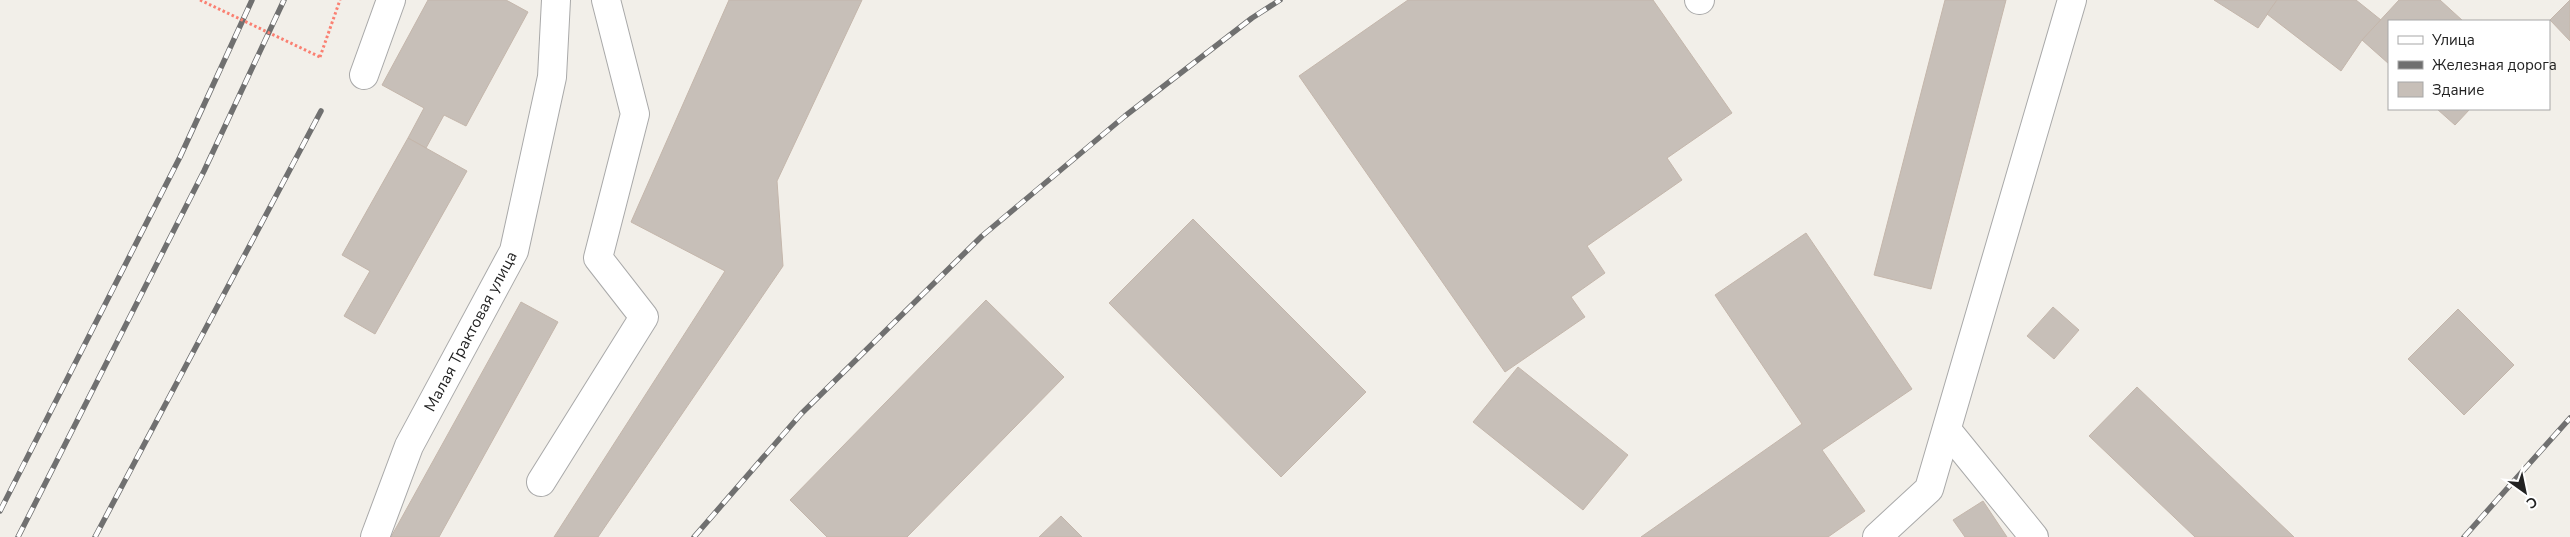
<svg xmlns="http://www.w3.org/2000/svg" width="2570" height="537" font-family="'Nunito Sans',sans-serif">
<style>
.building{fill:#c7bfb8;stroke:#c4b6ab}
.lines{fill:none;stroke-linecap:round;stroke-linejoin:round}
.minor-casing{stroke:#a9a9a9;stroke-width:30}
.path{stroke:#fa8072;stroke-width:3;stroke-dasharray:2.5 2.5;stroke-linecap:butt}
.minor{stroke:#fff;stroke-width:28}
.rail-casing{stroke:#707070;stroke-width:5.5}
.rail{stroke:#fff;stroke-width:4;stroke-dasharray:11;stroke-linecap:butt}
.path-bridge{stroke:#fa8072;stroke-width:3;stroke-dasharray:2.5 2.5;stroke-linecap:butt}
.labels{text-anchor:middle;stroke-width:4.5;stroke-linejoin:round;paint-order:stroke}
.street-label{font-size:16px;fill:#222;stroke:#fff}
</style>
<rect width="100%" height="100%" fill="#f2efe9"/>
<g class="building">
<polygon points="428,0 506,0 528,12 466,126 444,115 426,148 408,138 424,108 382,85"/>
<polygon points="729,0 862,0 777,181 783,266 598,537 554,537 725,271 631,222"/>
<polygon points="1408,0 1653,0 1732,113 1667,158 1682,180 1587,246 1605,273 1571,297 1585,317 1505,372 1299,76"/>
<polygon points="1945,0 2006,0 1931,289 1874,275"/>
<polygon points="2214,0 2277,0 2258,28"/>
<polygon points="2277,0 2356,0 2381,20 2362,40 2341,71 2267,14"/>
<polygon points="2399,0 2440,0 2463,21 2389,21 2389,64 2362,40"/>
<polygon points="2570,0 2570,41 2550,20"/>
<polygon points="2437,109 2470,109 2455,125"/>
<polygon points="408,138 467,171 375,334 344,316 370,271 342,255"/>
<polygon points="1193,219 1366,392 1281,477 1109,303"/>
<polygon points="1806,233 1912,389 1822,450 1865,511 1828,537 1641,537 1802,424 1715,295"/>
<polygon points="986,300 1064,377 907,537 827,537 790,500"/>
<polygon points="521,302 558,322 439,537 391,537"/>
<polygon points="2053,307 2079,330 2054,359 2027,336"/>
<polygon points="2458,309 2514,365 2464,415 2408,359"/>
<polygon points="1518,367 1628,455 1583,510 1473,422"/>
<polygon points="2137,387 2294,537 2195,537 2089,436"/>
<polygon points="1983,501 2007,537 1965,537 1953,520"/>
<polygon points="1061,516 1082,537 1039,537"/>
</g>
<g class="lines">
<defs>
<g id="minor">
<polyline points="1699,0 1700,0"/>
<polyline points="364,75 391,0"/>
<polyline points="1947,430 2034,537"/>
<polyline points="541,482 644,317 598,258 635,114 606,0"/>
<polyline points="375,537 409,446 514,251 552,77 556,0"/>
<polyline points="1877,537 1929,489 2072,0"/>
</g>
</defs>
<use href="#minor" class="minor-casing"/>
<polyline class="path" points="320,57 340,0"/>
<use href="#minor" class="minor"/>
<defs>
<g id="rail">
<polyline points="0,511 180,157 252,0"/>
<polyline points="18,537 204,171 284,0"/>
<polyline points="95,537 321,111"/>
<polyline points="694,537 801,414 982,236 1125,116 1252,18 1280,0"/>
<polyline points="2464,537 2570,418"/>
</g>
</defs>
<use href="#rail" class="rail-casing"/>
<use href="#rail" class="rail"/>
<polyline class="path-bridge" points="200,0 320,57"/>
</g>
<g class="labels">
<g class="street-label">
<text transform="translate(470 331) rotate(-62)" y="6">Малая Трактовая улица</text>
</g>
</g>
<rect x="2388" y="20" width="162" height="90" fill="#ffffff" stroke="#a7a7a7"/>
<rect x="2398" y="36" width="25" height="8" fill="#ffffff" stroke="#a7a7a7"/>
<text x="2432" y="45" font-size="15" fill="#222222">Улица</text>
<rect x="2398" y="61" width="25" height="8" fill="#707070" stroke="#a7a7a7"/>
<text x="2432" y="70" font-size="15" fill="#222222">Железная дорога</text>
<rect x="2398" y="82" width="25" height="15" fill="#c7bfb8" stroke="#a7a7a7"/>
<text x="2432" y="95" font-size="15" fill="#222222">Здание</text>
<g transform="translate(2525 492) rotate(147)" stroke="#ffffff" stroke-width="4" paint-order="stroke">
<path d="M0-4L9 19L0 12L-9 19Z" fill="#222222"/>
<text y="-8" font-size="14" font-weight="bold" text-anchor="middle" fill="#222222">С</text>
</g>
</svg>
